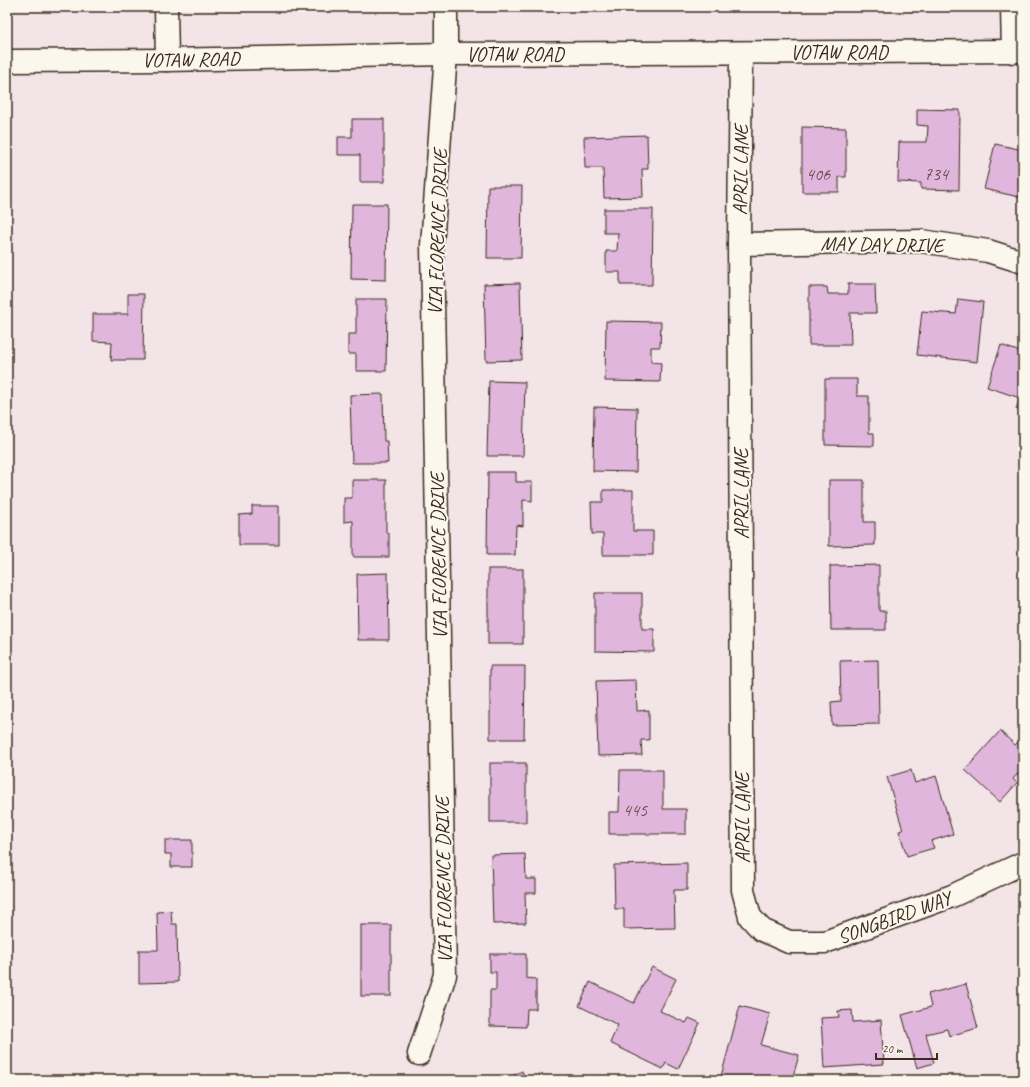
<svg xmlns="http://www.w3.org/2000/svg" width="1030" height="1087" font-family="Caveat,sans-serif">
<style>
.building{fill:#e0b6dd;stroke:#3b2a1e}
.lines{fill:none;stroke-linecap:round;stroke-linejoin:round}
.minor-casing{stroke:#3b2a1e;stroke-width:25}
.minor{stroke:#fbf7ec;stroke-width:22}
.labels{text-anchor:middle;stroke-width:4;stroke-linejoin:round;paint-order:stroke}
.number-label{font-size:18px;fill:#644d4e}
.street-label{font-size:20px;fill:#3b2a1e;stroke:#fbf7ec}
</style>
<rect width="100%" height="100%" fill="#f3e4e8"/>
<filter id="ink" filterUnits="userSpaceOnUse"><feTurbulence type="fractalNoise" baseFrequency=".025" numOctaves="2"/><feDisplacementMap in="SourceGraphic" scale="8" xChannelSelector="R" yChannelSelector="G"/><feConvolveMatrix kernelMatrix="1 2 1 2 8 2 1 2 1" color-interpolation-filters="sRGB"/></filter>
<g filter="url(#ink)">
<g class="building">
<polygon points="917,109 960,110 959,190 921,189 921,183 898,182 899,142 927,142 928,126 917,125"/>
<polygon points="352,119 384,119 384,182 360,182 360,155 338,155 338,137 352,137"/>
<polygon points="802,127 846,128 846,177 839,177 839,192 802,192"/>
<polygon points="647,135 648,169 642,169 643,197 604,198 603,168 585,168 584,137"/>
<polygon points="995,144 1023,150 1023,198 984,189"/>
<polygon points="488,186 522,186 521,258 487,258"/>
<polygon points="352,204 387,204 386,280 351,279"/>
<polygon points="604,209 653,209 652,285 620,285 620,272 606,272 606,251 617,251 618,233 604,233"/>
<polygon points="520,283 522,360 486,361 484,284"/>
<polygon points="848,284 875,284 876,313 850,313 851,345 809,345 809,287 827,287 828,294 848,294"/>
<polygon points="128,294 144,294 143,360 111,360 112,342 93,341 93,314 128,314"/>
<polygon points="356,299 387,299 386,371 356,371 356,354 348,354 348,334 356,334"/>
<polygon points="958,299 983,302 977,362 917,355 922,311 956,314"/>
<polygon points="606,321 661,322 660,347 651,347 651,362 661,363 660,382 605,381"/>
<polygon points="1001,345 1023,353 1023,411 1016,409 1020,398 987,387"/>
<polygon points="825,379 857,379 857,396 869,396 869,433 874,433 874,446 825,445"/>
<polygon points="489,381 525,382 523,456 487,456"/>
<polygon points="383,394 384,441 387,441 388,463 352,463 350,395"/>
<polygon points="594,407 637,408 636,472 593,471"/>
<polygon points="488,472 516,472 516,482 532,482 532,501 523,500 523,526 516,525 515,555 487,555"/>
<polygon points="352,480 386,480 386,533 389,533 389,557 353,557 353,521 344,522 344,498 352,498"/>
<polygon points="829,480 864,480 864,522 875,522 875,545 829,546"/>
<polygon points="603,490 633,490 633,531 653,531 653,555 603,555 603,534 592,534 591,502 603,502"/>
<polygon points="252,506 279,506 279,545 239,545 239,515 252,514"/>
<polygon points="879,565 879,611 886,611 886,630 831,630 830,566"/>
<rect x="488" y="569" width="35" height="75"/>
<polygon points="388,573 389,640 358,640 357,574"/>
<polygon points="595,593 642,593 642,629 654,629 654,652 595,651"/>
<polygon points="1022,606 1023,606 1023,638 1019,637"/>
<polygon points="1022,657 1023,657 1023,685 1020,685"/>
<polygon points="878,660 879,724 832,725 831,702 841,701 840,661"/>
<polygon points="490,666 525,666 524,739 490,739"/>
<polygon points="636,680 637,711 649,710 649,740 641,740 642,755 598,756 596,681"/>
<polygon points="1000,731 1015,745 1021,739 1023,741 1023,768 1013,779 1017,783 1000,802 965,770"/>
<rect x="490" y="763" width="36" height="59"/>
<polygon points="620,770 663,770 663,809 686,809 686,834 609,834 609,812 619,812"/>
<polygon points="911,770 915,783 936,776 953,834 931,841 934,848 907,856 899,831 903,830 887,777"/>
<polygon points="165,840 192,840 192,867 171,867 171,854 165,854"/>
<polygon points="525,854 526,879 536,879 536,893 525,893 526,923 493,924 491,855"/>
<polygon points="687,863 687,890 674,890 675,928 624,929 624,909 615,909 614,865"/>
<polygon points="171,911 172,924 177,924 178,982 139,983 139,950 158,950 157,912"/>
<rect x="361" y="925" width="30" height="71"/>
<polygon points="490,954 526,954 526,978 536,979 536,1009 527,1009 526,1027 490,1026 490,990 496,990 496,972 490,972"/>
<polygon points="652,967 676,979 660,1011 686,1023 689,1018 700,1023 678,1069 666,1063 663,1069 610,1043 618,1025 579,1006 590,982 634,1003"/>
<polygon points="966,984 978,1028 949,1036 947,1029 926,1034 934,1063 917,1068 902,1015 931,1007 928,994"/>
<polygon points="740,1006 770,1014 761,1045 799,1055 792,1080 720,1080"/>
<polygon points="852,1010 853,1022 881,1020 884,1064 824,1068 821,1018 839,1017 838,1011"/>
<polygon points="522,1071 526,1080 504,1080"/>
</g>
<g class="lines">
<defs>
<g id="minor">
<polyline points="166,7 167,60"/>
<polyline points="1012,7 1013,52"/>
<polyline points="741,53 739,244 743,890 750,917 762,930 789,942 825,942 952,896 1023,863"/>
<polyline points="7,61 167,60 446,54 1023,51"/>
<polyline points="739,244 921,241 988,251 1023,262"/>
<polyline points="419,1054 445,975 432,245 446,54 446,7"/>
</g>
</defs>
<use href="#minor" class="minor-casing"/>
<use href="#minor" class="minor"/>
</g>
</g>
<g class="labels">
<g class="number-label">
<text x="818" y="180">406</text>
<text x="936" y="180">734</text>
<text x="635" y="816">445</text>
</g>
<g class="street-label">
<text x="839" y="59">VOTAW ROAD</text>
<text x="515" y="61">VOTAW ROAD</text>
<text transform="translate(191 59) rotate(-1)" y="7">VOTAW ROAD</text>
<text transform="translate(740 170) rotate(-89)" y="7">APRIL LANE</text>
<text transform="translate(437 232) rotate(-88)" y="7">VIA FLORENCE DRIVE</text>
<text transform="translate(882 244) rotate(1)" y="7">MAY DAY DRIVE</text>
<text transform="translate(741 494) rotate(-90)" y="7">APRIL LANE</text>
<text transform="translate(438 556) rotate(-91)" y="7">VIA FLORENCE DRIVE</text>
<text transform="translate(742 818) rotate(-90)" y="7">APRIL LANE</text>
<text transform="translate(443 880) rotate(-91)" y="7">VIA FLORENCE DRIVE</text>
<text transform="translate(894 917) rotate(-20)" y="7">SONGBIRD WAY</text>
</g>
</g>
<rect width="1030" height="1087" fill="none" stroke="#fbf7ec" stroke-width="24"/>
<rect x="12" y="12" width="1006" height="1063" fill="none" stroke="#3b2a1e" stroke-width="1.5" filter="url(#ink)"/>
<path d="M876 1053v6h61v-6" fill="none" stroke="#3b2a1e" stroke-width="2"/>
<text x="882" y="1053" font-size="12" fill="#3b2a1e" stroke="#fbf7ec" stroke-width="3" paint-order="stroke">20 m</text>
</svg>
